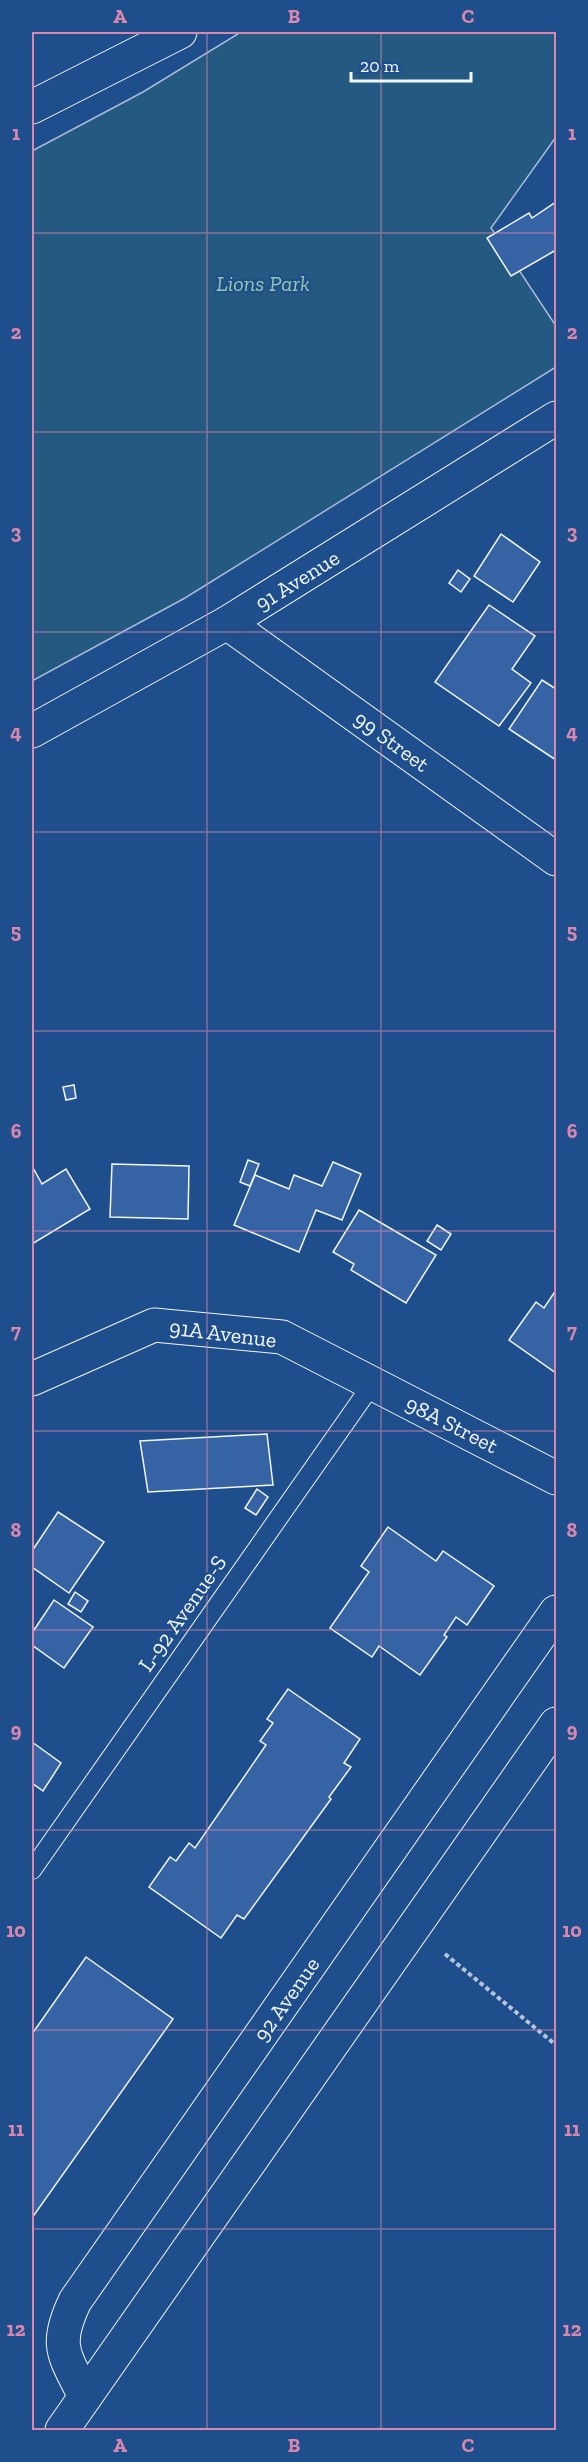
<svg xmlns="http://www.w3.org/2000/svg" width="588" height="2462" font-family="'Zilla Slab',serif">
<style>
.green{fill:#245a82;stroke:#a8bbd7;stroke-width:1.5}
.building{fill:#3563a3;stroke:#f2f6ff;stroke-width:1.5}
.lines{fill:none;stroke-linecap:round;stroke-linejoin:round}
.lane-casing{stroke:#f2f6ff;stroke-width:20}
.street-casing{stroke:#f2f6ff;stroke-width:35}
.secondary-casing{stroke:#f2f6ff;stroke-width:35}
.path{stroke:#b3c4dc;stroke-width:4;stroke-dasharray:4.5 3;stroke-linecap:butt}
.lane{stroke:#1f4e8c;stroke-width:18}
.street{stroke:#1f4e8c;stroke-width:33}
.secondary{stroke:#1f4e8c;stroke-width:33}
.grid{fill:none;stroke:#da87ad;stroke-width:1.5;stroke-opacity:0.55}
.labels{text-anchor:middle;stroke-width:4.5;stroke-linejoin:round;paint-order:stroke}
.park-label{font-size:22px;font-style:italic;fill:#97c8a6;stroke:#1f4e8c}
.street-label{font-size:22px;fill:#f2f6ff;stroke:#1f4e8c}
.neatline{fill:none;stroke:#da87ad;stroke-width:2}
.grid-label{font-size:20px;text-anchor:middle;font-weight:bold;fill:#da87ad}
</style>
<rect width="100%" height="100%" fill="#1f4e8c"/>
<polygon class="green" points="241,32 556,32 556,137 491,228 556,326 556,367 185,598 32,681 32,151 143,92"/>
<g class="building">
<polygon points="556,202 556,250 511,276 487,238 529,213 532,218"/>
<polygon points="501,534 540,562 513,602 474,576"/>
<polygon points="458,570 470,579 461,592 449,583"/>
<polygon points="489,605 535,636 512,669 531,683 499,726 435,682"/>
<polygon points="542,680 556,689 556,760 509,729"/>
<polygon points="74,1085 76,1098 66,1100 63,1087"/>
<polygon points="248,1160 259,1164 250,1186 240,1182"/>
<polygon points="333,1162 361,1174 342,1220 316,1210 299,1252 234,1225 255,1175 289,1189 294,1175 322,1186"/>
<polygon points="112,1164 189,1166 188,1219 110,1217"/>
<polygon points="32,1166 42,1184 66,1169 90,1209 32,1244"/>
<polygon points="359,1210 436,1255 406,1303 351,1270 354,1264 333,1252"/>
<polygon points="437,1225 451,1234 441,1250 427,1241"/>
<polygon points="556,1290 556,1373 509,1340 536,1302 544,1308"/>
<polygon points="267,1434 273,1485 148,1492 140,1441"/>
<polygon points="257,1489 268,1497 256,1515 245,1508"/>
<polygon points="58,1512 104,1542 69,1593 32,1567 32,1551"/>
<polygon points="388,1527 436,1561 443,1551 494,1586 467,1625 456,1617 444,1635 447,1637 420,1675 379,1646 372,1657 330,1628 369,1572 361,1566"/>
<polygon points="75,1592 88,1601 81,1612 68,1604"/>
<polygon points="54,1600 93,1627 64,1668 32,1645 32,1633"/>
<polygon points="288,1689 360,1739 344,1763 351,1767 329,1797 331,1799 244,1919 237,1915 221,1938 149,1887 170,1857 176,1861 189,1843 195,1848 266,1745 260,1741 273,1723 267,1719"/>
<polygon points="32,1742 61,1763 43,1791 32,1783"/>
<polygon points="86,1957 173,2019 32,2218 32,2034"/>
</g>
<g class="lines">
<defs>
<polyline id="lane" points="32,1870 373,1383"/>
<g id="street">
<polyline points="32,107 180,32"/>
<polyline points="32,1379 154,1325 282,1337 556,1478"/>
<path d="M85,2397C65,2355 53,2347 75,2301L556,1612"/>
</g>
<g id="secondary">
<polyline points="227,623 556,859"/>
<polyline points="32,731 227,623 556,418"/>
<polyline points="62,2430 556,1724"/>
</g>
</defs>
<use href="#lane" class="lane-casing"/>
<use href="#street" class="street-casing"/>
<use href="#secondary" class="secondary-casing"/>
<polyline class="path" points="445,1954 556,2045"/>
<use href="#lane" class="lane"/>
<use href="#street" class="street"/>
<use href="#secondary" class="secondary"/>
</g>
<path class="grid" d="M207,32V2430M381,32V2430M32,233H556M32,432H556M32,632H556M32,832H556M32,1031H556M32,1231H556M32,1431H556M32,1630H556M32,1830H556M32,2030H556M32,2229H556"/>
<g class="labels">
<g class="park-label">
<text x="263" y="291">Lions Park</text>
</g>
<g class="street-label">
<text transform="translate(297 580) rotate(-32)" y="8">91 Avenue</text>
<text transform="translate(392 741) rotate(36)" y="8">99 Street</text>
<text transform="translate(223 1333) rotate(7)" y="8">91A Avenue</text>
<text transform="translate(452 1424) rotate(27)" y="8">98A Street</text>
<text transform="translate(182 1613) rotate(-55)" y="8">L-92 Avenue-S</text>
<text transform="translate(286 1999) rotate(-55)" y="8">92 Avenue</text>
</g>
</g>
<rect width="588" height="2462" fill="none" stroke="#1f4e8c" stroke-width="66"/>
<path d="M351 72v9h120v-9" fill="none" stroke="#f2f6ff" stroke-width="3"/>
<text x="360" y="72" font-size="18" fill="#f2f6ff" stroke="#1f4e8c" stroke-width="4.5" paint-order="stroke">20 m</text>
<rect x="33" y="33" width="522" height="2396" class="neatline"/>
<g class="grid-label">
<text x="120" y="23">A</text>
<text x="294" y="23">B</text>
<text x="468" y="23">C</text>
<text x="16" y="140">1</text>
<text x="572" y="140">1</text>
<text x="16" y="339">2</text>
<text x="572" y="339">2</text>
<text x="16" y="539">3</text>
<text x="572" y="539">3</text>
<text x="16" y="739">4</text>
<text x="572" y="739">4</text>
<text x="16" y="938">5</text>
<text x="572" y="938">5</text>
<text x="16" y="1138">6</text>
<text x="572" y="1138">6</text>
<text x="16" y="1338">7</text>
<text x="572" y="1338">7</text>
<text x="16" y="1537">8</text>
<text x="572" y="1537">8</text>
<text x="16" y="1737">9</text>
<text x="572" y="1737">9</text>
<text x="16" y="1937">10</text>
<text x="572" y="1937">10</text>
<text x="16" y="2136">11</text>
<text x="572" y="2136">11</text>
<text x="16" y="2336">12</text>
<text x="572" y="2336">12</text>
<text x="120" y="2452">A</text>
<text x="294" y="2452">B</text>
<text x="468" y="2452">C</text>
</g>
</svg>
